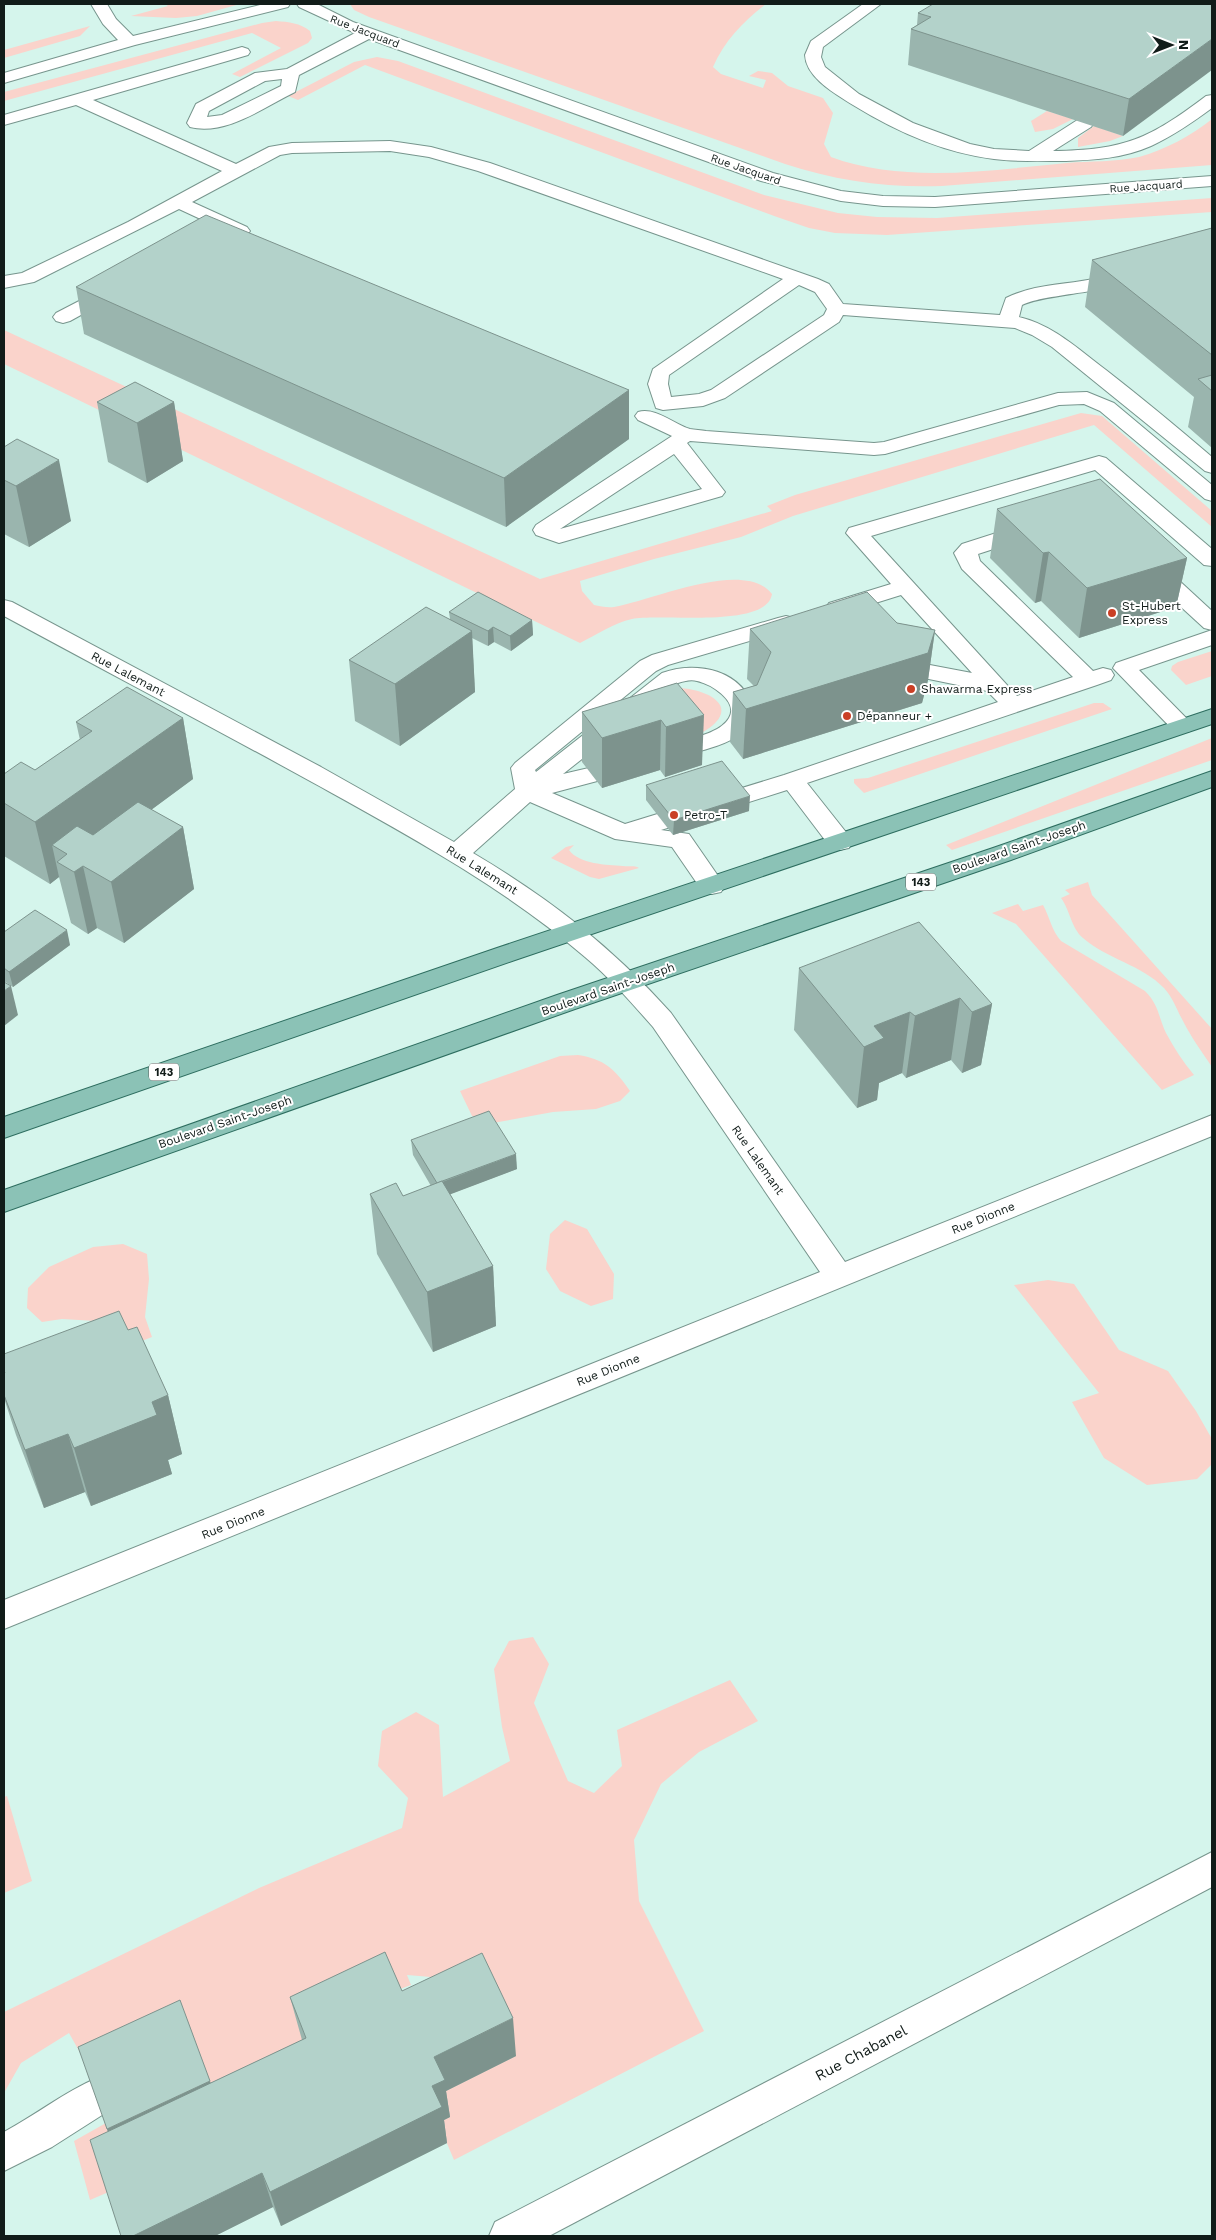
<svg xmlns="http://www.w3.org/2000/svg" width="1216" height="2240" font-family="'Work Sans',sans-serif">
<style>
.green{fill:#fad3cb}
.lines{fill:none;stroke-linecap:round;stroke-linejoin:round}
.minor-casing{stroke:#77958d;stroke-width:2}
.major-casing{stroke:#2e6e60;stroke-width:2}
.minor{fill:#fff;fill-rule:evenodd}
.major{fill:#8bc2b6;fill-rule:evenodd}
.wall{fill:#9ab5ae}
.shaded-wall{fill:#7d938d}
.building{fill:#b3d2ca;stroke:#7d938d}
.poi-dot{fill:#ca3f25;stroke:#fff;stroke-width:2}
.labels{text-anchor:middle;stroke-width:4;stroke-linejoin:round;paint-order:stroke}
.far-street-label{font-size:11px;fill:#111c19;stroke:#fff}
.shield{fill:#fff;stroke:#58605e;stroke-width:1}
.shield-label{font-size:11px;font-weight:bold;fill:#111c19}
.poi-label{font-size:12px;fill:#111c19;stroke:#fff;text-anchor:start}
.street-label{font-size:12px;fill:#111c19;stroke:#fff}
.near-street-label{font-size:15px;fill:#111c19;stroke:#fff}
</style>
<rect width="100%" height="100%" fill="#d5f5ec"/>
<g class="green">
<polygon points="165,4 240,4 197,16 176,18 131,16 168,6"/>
<path d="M350,4H766C743,22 725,40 713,67L721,74L763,88L766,80L749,76L758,71L772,73L788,86L823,98L833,113L824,144L831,157C904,184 991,170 1067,163C1090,161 1116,162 1139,157C1165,150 1192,135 1212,119V165L942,186C887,188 837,181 785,164L369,17L354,10Z"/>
<path d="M276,21C289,22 300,23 310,31L312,38L308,43L240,77L232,74L281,48L252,33L4,101V92L262,23Z"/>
<polygon points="90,26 80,36 4,58 4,50"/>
<polygon points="377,57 398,61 764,195 838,213 877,217 937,218 1212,198 1212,212 887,235 835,233 809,228 777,217 365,65 298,100 288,96 354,62"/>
<polygon points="1047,111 1073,119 1053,129 1035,132 1031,121"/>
<polygon points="1094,126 1123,136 1110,141 1078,147 1078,138"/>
<path d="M4,330L540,579L772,511L767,506L795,495L1081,413L1102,416L1212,511V527L1094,425L793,516L741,537L654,559L580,581L582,591L594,605C600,606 607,608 614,607C651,601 744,558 772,594C767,629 659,613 632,619C614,623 596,635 580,643L4,364Z"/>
<polygon points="1212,651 1212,676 1186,685 1171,670 1172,666 1178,662"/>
<path d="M676,688C706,688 745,707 703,732L582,762L581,759Z"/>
<polygon points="1094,703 1103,703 1112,709 864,793 854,783 854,779 868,778"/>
<polygon points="1212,738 1212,760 952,850 946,845"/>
<path d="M574,845L569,850C579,864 607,865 623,866C629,867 634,865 639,868L599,879L590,877L551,858L566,847Z"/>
<path d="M1088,882L1092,895L1212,1029V1067C1202,1052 1191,1037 1183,1021C1177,1010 1173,998 1164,988C1142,965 1107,959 1083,938C1071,928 1070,910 1061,898L1070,894L1065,890Z"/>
<path d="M1018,904L1023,911L1043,905C1050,918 1052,931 1061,941L1145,991C1159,1005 1158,1016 1166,1033C1174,1048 1183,1062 1194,1075L1162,1090L1016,924L992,913Z"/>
<path d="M578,1055C604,1059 615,1069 630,1091L620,1101L596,1109L553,1112L493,1123L472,1116L460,1091L560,1056Z"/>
<polygon points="565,1220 587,1229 614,1274 613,1299 591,1306 560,1291 546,1269 550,1234"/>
<polygon points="123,1244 147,1254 149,1279 145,1317 152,1337 129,1346 96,1321 62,1319 42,1322 27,1308 28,1288 49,1267 93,1247"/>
<polygon points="1048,1280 1074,1284 1119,1350 1168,1371 1196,1411 1212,1439 1212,1464 1197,1479 1147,1485 1104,1458 1072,1402 1099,1393 1014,1285"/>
<polygon points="533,1637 549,1664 534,1703 568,1781 594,1793 622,1766 617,1730 730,1680 758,1721 699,1752 661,1784 634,1840 639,1901 704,2031 454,2160 438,2122 439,2094 515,2056 447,2011 431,1977 407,1975 411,1985 392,1992 316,2076 111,2191 90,2200 74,2141 106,2123 83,2058 69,2033 21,2063 4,2093 4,2012 259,1888 402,1828 408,1798 378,1766 382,1731 416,1712 439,1725 443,1797 510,1761 502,1727 494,1669 509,1641"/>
<polygon points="7,1796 32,1881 4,1893 4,1797"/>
</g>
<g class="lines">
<defs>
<g id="minor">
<polygon points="91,4 107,4 116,19 133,36 264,4 290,4 288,7 135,45 4,83 4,73 118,40 103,24"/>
<path d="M297,4H317L353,22L773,173L841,191L883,196L935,197L1212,176V186L935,207L883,206L841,201L761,181L369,39L299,75L295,92C264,107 226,136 190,127L187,123L196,104L255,73L287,69L355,33L299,7ZM282,79L281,86L222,115L207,117L209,111L265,81Z"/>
<path d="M863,4H881L823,47L821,57L825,67L859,94L913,123L970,144L994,149L1029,151L1079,119H1091L1094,123L1091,127L1053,151C1125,150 1149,139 1206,96L1212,95V108C1193,122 1173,136 1151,146C1124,158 1095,160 1066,161C1042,161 1018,162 994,159C944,153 895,131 853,105C836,94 806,78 805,55L811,41Z"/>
<path d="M242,47L248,49L250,52L248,55L93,100L236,164L269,147L292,143L390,141L431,147L490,163L818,279L829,284L843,304L1000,315L1006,298C1034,284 1064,285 1093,279C1106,277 1118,269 1131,272L1133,276C1122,293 1045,293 1022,305L1019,317C1053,325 1078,349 1106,370C1142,398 1177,427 1212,457V473L1205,471L1052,347L1032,335L1015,328L843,315L839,322L725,398L703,406L663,410L656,408L648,384L653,369L783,279L478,171L429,157L390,151L292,153L280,155L192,202L247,227L250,231L247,235L241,236L235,235L179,209L34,282L4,288V276L22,273L128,222L222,171L76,105L4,125V115ZM799,285L815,292L827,309L824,315L711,390L699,394L671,397L668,384L669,375Z"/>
<polygon points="112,284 119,286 121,290 119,294 70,321 63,323 56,321 53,317 56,313"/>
<path d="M1087,392L1114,403L1212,485V501L1205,499L1100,411L1084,404L1059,405L885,454L874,455L690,441L687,443L725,492L722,496L559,543L536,535L533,530L536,525L672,436L638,420L635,416L638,412C656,407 673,424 690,429C695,430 701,430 706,431L874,443L884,442L1058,393ZM674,454L702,489L560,529Z"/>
<path d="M1099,456L1106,458L1212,549V566L1204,565L1095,470L871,536L1017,696L1073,677L962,569L954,553L962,544L1021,525L1029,524L1037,525L1040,530L1037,535L978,554L980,561L1093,671L1103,668L1111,670L1114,675L1111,680L1097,685L807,783L849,836L852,842L849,848L840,850L831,848L787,790L661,830L689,834L725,886L721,892L712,894L703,892L672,847L615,839L530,802L473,853C549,898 612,947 671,1013L845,1262L1212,1115V1136L4,1629V1600L820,1272L653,1027C631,1002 610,978 585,957C506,889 413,838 321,787C216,729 109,673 4,616V600L12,602L321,767L454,842L515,789L511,768L515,763L640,661L652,655L778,618L786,616L794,618L797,623L794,628L668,665L656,671L535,770L536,772L662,673C697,660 744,670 754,711C749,734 728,743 707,749C697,752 690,755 680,752L676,747L680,742C695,737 720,733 729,718C739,701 711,684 697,681C691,679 684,681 678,683L563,774L593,767L601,770L605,775L601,780L552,793L625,824L784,775L998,702L987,691L885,670L882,665L885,660L893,658L972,673L901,595L837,615L829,613L826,608L829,603L891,584L846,533L849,528Z"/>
<polygon points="1152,561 1160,563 1212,611 1212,630 1204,628 1144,573 1141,568 1144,563"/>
<polygon points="1212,630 1212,645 1139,670 1194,726 1190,731 1182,733 1174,731 1113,668 1116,663"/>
<polygon points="1212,1852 1212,1887 549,2236 489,2236 495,2222"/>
<path d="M97,2078L110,2084L116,2097L110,2110L52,2147L4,2171V2132C36,2115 64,2092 97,2078Z"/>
</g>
<g id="major">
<polygon points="1212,709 1212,724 515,960 4,1138 4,1117 497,948"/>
<polygon points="1212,771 1212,787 1011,860 575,1009 4,1212 4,1190 557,995 993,848"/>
</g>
</defs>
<use href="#minor" class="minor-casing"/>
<use href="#major" class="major-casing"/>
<use href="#minor" class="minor"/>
<use href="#major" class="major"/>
</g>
<g class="wall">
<polygon points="1212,4 1123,136 908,65 911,29 917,25 918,13"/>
<polygon points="1212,228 1212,448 1188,427 1194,397 1085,307 1092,260"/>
<polygon points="76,287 629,390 629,439 506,527 84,334"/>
<polygon points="97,402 174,402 183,461 147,483 108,462"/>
<polygon points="4,447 71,521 29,547 4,534"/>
<polygon points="997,509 1187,558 1176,607 1079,638 1041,601 1035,603 990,558"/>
<polygon points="449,612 532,620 533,635 511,651 494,642 488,646 472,638 475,692 400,746 355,721 349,660 450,619"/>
<polygon points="897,623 935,630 928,680 922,703 743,759 730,742 733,692 754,686 747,679 750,629"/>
<polygon points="677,683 702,765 665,777 660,770 602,788 582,762 582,712"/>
<polygon points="183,718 193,779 151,810 183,827 194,889 124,943 97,928 88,934 71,923 59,877 50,884 4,856 4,774 35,770 80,740 76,722"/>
<polygon points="646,785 749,811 673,835 646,800"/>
<polygon points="4,932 70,945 13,987 4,981"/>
<polygon points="799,968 992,1004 981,1065 962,1073 951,1060 906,1078 902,1073 879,1083 877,1100 857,1108 794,1030"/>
<polygon points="411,1140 517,1169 450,1194 493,1266 496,1326 433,1352 377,1254 370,1194 403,1196 431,1186 413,1155"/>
<polygon points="4,1354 168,1395 182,1454 168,1460 172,1474 91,1506 85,1492 44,1508 16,1435 4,1398"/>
<polygon points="402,1991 516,2056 446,2091 450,2117 444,2120 447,2143 281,2226 273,2207 215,2236 121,2236 108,2132 107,2129 211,2083 302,2040 290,1997"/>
</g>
<g class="shaded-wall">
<polygon points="1212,39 1212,70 1123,136 1129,99"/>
<polygon points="629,390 629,439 506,527 504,478"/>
<polygon points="174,402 183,461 147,483 137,423"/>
<polygon points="59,460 71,521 29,547 16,486"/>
<polygon points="1049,552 1041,601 1035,603 1043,553"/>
<polygon points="1187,558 1176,607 1079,638 1087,588"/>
<polygon points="532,620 533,635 511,651 510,636"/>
<polygon points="493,627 494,642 488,646 488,631"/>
<polygon points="935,630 928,680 922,703 743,759 746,709"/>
<polygon points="472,631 475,692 400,746 395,684"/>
<polygon points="704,715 702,765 665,777 666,727"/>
<polygon points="183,718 193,779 71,869 67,854 52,845 59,877 50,884 35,822"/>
<polygon points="661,720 660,770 602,788 602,738"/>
<polygon points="750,796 749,811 673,835 674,820"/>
<polygon points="183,827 194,889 124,943 111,882"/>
<polygon points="83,866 97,928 88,934 74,872"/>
<polygon points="67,930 70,945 13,987 9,972"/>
<polygon points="11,986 18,1015 4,1026 4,991"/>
<polygon points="960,998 951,1060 906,1078 915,1016"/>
<polygon points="992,1004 981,1065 962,1073 972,1012"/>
<polygon points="910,1012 902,1073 879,1083 877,1100 857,1108 864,1047 874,1026"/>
<polygon points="516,1154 517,1169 438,1199 437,1184"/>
<polygon points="493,1266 496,1326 433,1352 427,1292"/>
<polygon points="168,1395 182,1454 168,1460 172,1474 91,1506 74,1448 152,1402"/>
<polygon points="68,1434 85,1492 44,1508 25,1450"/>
<polygon points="513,2018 516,2056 446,2091 450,2117 444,2120 447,2143 281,2226 270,2192 432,2086 434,2057"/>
<polygon points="210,2081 214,2092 111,2140 107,2129"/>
<polygon points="262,2173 273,2207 215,2236 133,2236"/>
</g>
<g class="building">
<polygon points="933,4 1212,4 1212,39 1129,99 911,29 931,17 918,13"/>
<polygon points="206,215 629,390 504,478 76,287"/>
<polygon points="1212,228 1212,355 1092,260"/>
<polygon points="1212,375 1212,391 1198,379"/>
<polygon points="135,382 174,402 137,423 97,402"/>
<polygon points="17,439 59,460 16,486 4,480 4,447"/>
<polygon points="1100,479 1187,558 1087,588 1049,552 1043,553 997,509"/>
<polygon points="478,592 532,620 510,636 493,627 488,631 449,612"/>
<polygon points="867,592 897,623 935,630 928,653 746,709 733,692 757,685 771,652 750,629"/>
<polygon points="426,607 472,631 395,684 349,660"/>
<polygon points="677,683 704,715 666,727 661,720 602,738 582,712"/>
<polygon points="127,687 183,718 35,822 4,803 4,774 21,762 35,770 92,731 76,722"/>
<polygon points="722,761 750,796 674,820 646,785"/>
<polygon points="138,802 183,827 111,882 83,866 74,872 57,862 67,854 52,845 77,826 93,835"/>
<polygon points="35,910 67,930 9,972 4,968 4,932"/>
<polygon points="919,922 992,1004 972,1012 960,998 915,1016 910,1012 874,1026 884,1038 864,1047 799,968"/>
<polygon points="4,982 11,986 4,991"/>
<polygon points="489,1111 516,1154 437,1183 411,1140"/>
<polygon points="442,1181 493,1266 427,1292 370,1194 396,1183 403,1196"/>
<polygon points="119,1311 128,1330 137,1327 168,1395 152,1402 157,1415 74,1448 68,1434 25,1450 4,1395 4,1374 5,1373 4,1371 4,1354"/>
<polygon points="385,1952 402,1991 482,1953 513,2018 434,2057 445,2080 432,2086 442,2107 270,2192 262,2173 133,2236 121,2236 90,2140 306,2038 290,1997"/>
<polygon points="180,2000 210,2081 107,2129 78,2047"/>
</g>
<g class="poi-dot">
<circle cx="1112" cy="613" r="5"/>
<circle cx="911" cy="689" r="5"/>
<circle cx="847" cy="716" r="5"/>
<circle cx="674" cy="815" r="5"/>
</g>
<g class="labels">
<g class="far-street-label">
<text transform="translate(365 31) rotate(21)" y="4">Rue Jacquard</text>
<text transform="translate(746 169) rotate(19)" y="4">Rue Jacquard</text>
<text transform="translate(1146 186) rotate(-4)" y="4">Rue Jacquard</text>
</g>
<g class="shield">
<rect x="906" y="873.5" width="30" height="17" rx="4"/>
<rect x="149" y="1063.5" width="30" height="17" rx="4"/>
</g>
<g class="shield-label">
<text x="921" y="886">143</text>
<text x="164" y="1076">143</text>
</g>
<g class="poi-label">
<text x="1122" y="610">St-Hubert<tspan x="1122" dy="14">Express</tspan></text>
<text x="921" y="693">Shawarma Express</text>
<text x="857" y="720">Dépanneur +</text>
<text x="684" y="819">Petro-T</text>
</g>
<g class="street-label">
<text transform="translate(128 674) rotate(28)" y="4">Rue Lalemant</text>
<text transform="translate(1019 847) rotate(-19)" y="4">Boulevard Saint-Joseph</text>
<text transform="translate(482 870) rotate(32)" y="4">Rue Lalemant</text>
<text transform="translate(608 989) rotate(-19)" y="4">Boulevard Saint-Joseph</text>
<text transform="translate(225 1122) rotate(-19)" y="4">Boulevard Saint-Joseph</text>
<text transform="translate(758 1160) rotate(55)" y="4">Rue Lalemant</text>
<text transform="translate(983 1218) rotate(-22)" y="4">Rue Dionne</text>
<text transform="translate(608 1370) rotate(-22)" y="4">Rue Dionne</text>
<text transform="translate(233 1523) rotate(-22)" y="4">Rue Dionne</text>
</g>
<g class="near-street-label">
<text transform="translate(861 2053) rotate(-28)" y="5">Rue Chabanel</text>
</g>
</g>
<rect width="1216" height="2240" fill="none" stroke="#111c19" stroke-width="10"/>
<g transform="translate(1171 45) rotate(90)" stroke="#ffffff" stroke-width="4" paint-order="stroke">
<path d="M0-4L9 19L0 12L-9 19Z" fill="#111c19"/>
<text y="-8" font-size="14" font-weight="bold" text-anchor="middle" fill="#111c19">N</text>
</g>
</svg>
